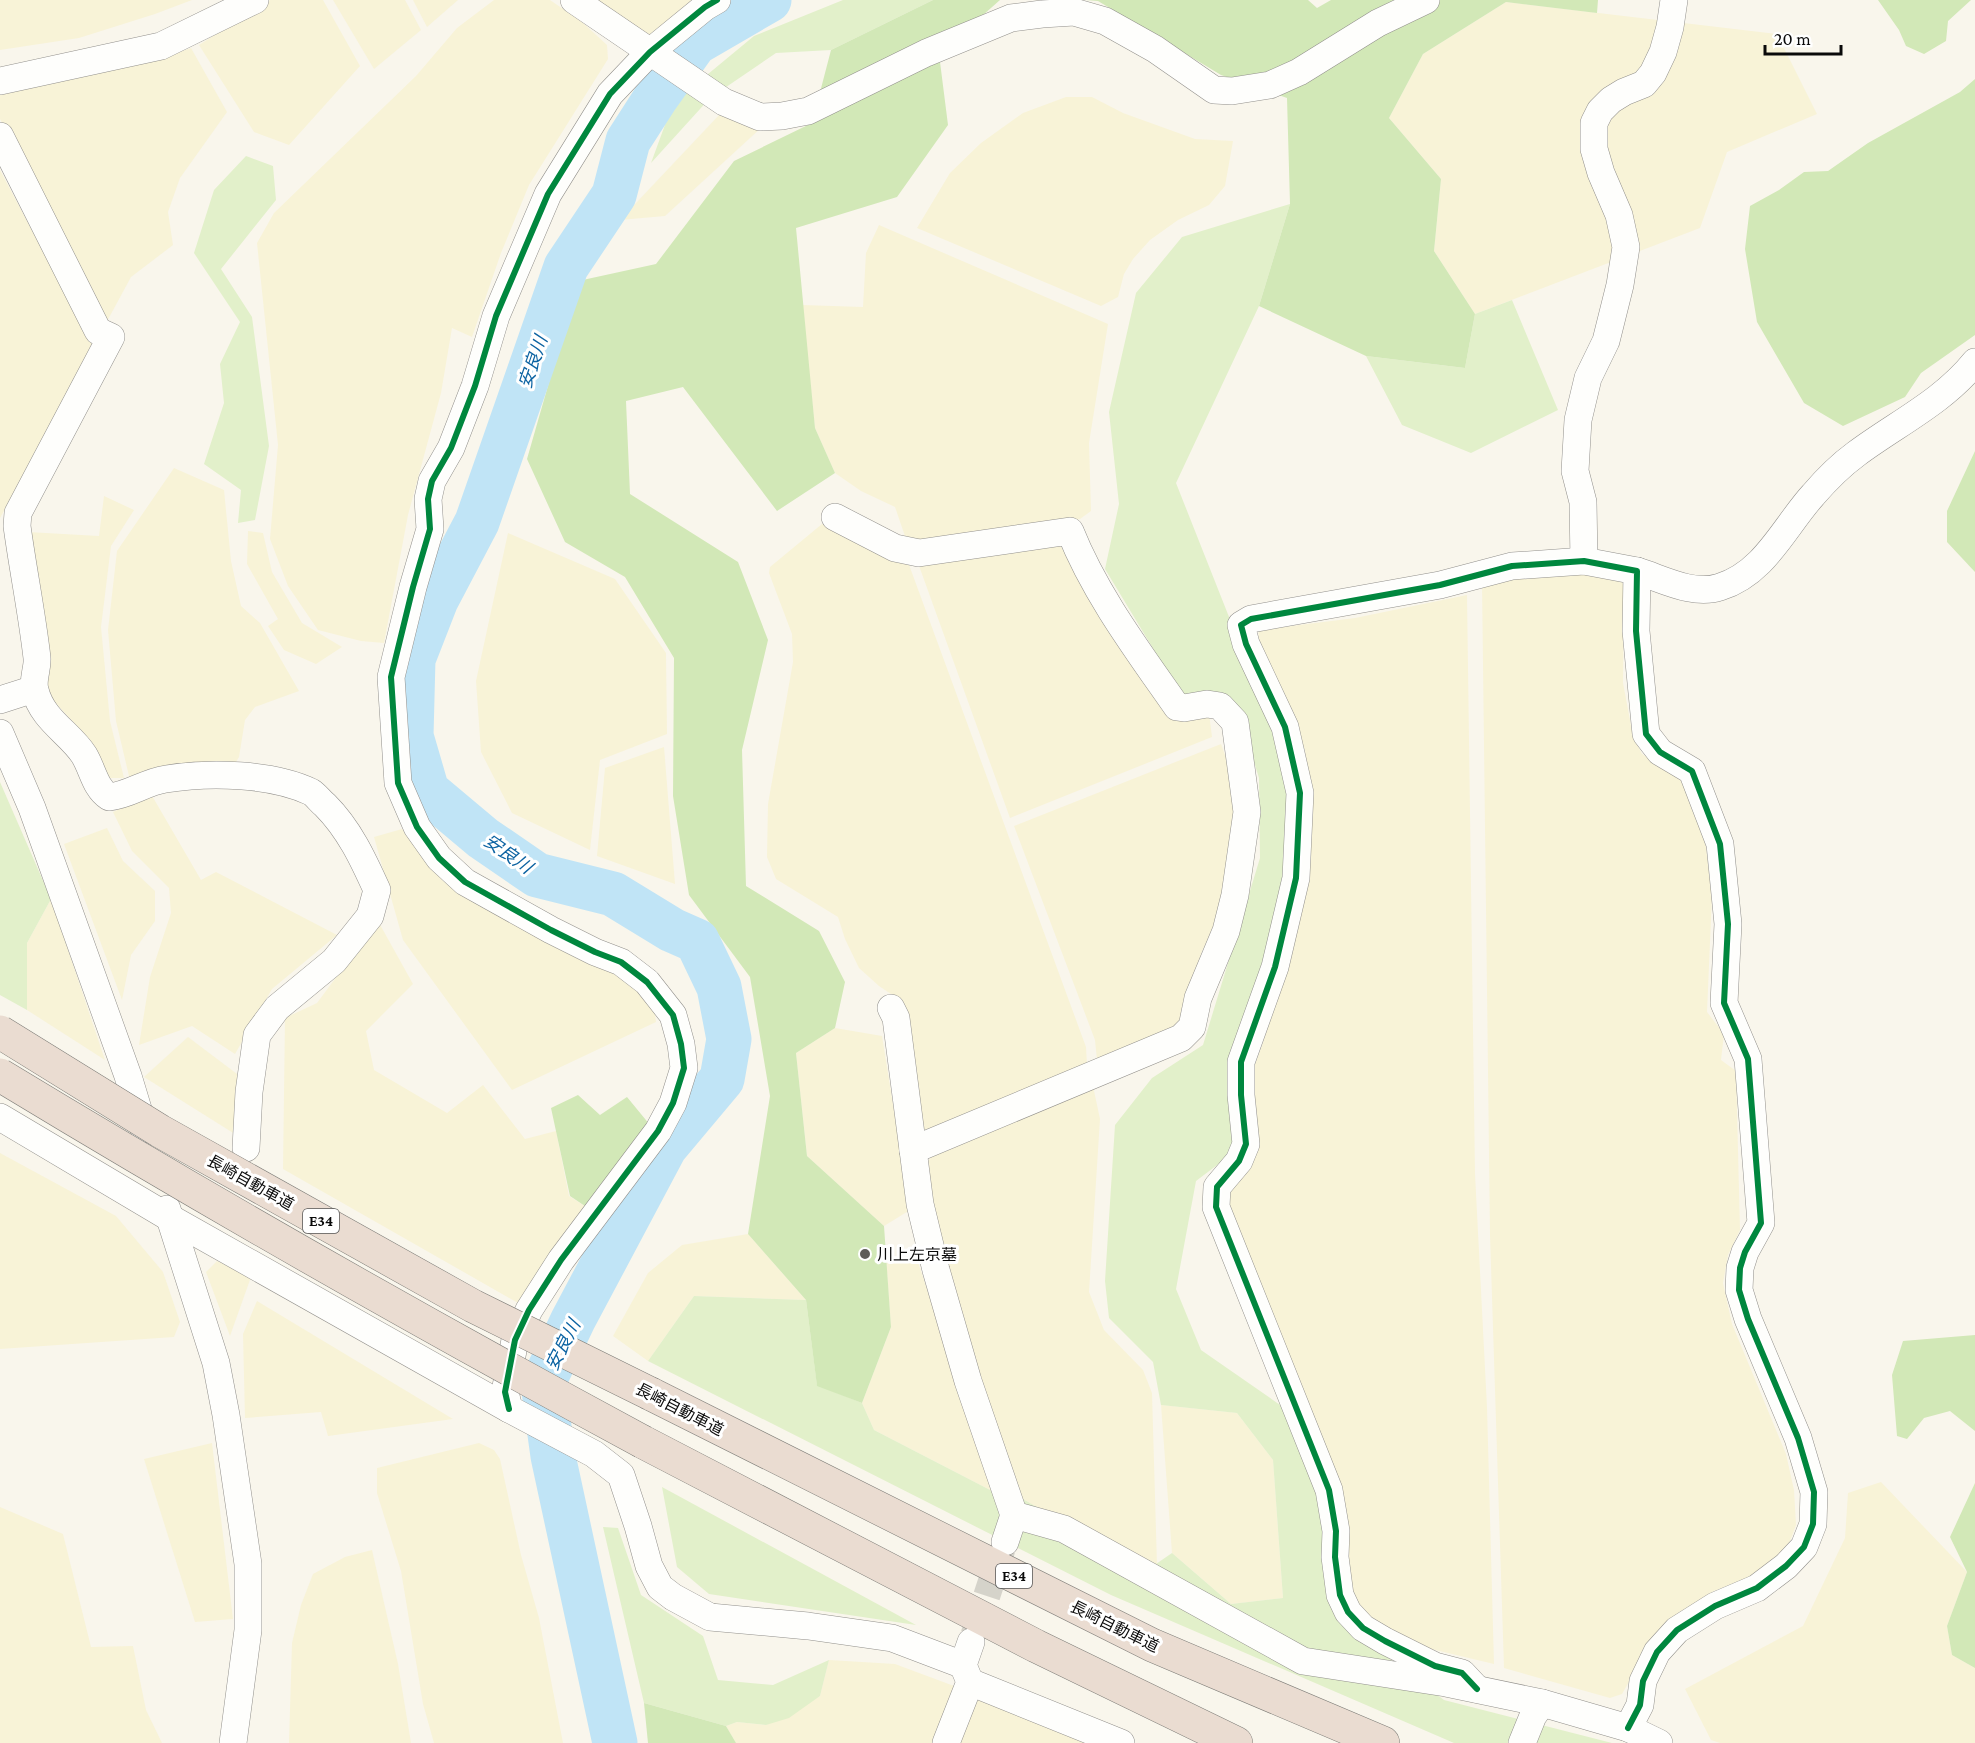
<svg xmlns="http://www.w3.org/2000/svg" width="1975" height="1743" font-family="'Crimson Pro','Noto Sans JP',serif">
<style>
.farmland{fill:#f8f3d7}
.green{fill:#e2f0ca}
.forest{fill:#d2e8b7}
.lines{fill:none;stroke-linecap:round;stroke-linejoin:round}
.river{stroke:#c0e4f6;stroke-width:45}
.minor-tunnel{stroke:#d5d3ca;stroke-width:27;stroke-dasharray:27 14;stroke-linecap:butt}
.minor-casing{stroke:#92908c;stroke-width:28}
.highway-casing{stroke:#7f7e79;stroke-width:34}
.minor{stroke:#fefefc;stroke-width:27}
.highway{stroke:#eadcd1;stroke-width:33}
.highway-bridge-casing{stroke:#7f7e79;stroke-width:34;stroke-linecap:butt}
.highway-bridge{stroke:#eadcd1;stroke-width:33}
.cycleway-casing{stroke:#fff;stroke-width:10}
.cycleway{stroke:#00873e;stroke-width:6}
.poi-dot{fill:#5e5d59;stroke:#fff;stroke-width:2}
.labels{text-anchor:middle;stroke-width:6;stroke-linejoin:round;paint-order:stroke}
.shield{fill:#fff;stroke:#545454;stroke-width:1.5}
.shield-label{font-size:15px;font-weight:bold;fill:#0a0a0a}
.street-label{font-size:16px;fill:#0a0a0a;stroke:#fff}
.poi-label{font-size:16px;fill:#0a0a0a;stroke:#fff;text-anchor:start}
.water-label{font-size:18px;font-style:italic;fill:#0c63a2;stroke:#fff}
</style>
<rect width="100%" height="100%" fill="#f9f6ec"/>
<g class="farmland">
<polygon points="0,0 192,0 155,14 79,38 0,50"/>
<polygon points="270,0 323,0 360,66 289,145 254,132 199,45"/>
<polygon points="333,0 405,0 421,30 374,69"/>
<polygon points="413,0 458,0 427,27"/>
<polygon points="494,0 550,0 582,22 607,45 608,59 529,185 501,253 472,337 452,328 441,393 408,515 384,643 361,641 318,630 288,586 270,539 278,445 257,243 274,213 416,76 457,28"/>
<polygon points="594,0 701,0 648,37"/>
<polygon points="1506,2 1777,34 1817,114 1727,152 1700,228 1475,314 1434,251 1441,179 1389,118 1423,54"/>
<polygon points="191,48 227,112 180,178 168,212 173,245 131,277 105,325 0,119 0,92 78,78 171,55"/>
<polygon points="1066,97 1092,97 1123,113 1195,139 1233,141 1225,186 1209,205 1178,220 1150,240 1133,259 1124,274 1118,297 1101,306 917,228 950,173 981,143 1023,113"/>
<polygon points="721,113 762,127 665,216 620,220"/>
<polygon points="0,170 94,348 0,518"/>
<polygon points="879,225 1108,324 1089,443 1091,511 1080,519 917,543 907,542 895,507 861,491 835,473 815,428 802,305 863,307 866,253"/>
<polygon points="174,468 224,490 231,561 241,606 260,623 299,691 255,707 245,720 239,757 233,767 142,778 129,776 116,721 108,630 117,551"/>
<polygon points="104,496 134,510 111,546 101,627 110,721 124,778 105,778 91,741 49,696 28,532 99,536"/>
<polygon points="822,524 863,544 908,562 1086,1047 1087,1065 933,1134 923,1128 900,1000 879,986 859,968 845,939 838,917 776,879 767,857 768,804 793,662 792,634 769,573 770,567"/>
<polygon points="248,531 263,533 272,572 302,623 342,647 316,664 284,650 268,626 278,619 247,564"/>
<polygon points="508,533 615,579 666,653 667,734 600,760 590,850 512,813 481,752 476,681"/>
<polygon points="1053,543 1061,547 1118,639 1209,713 1212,737 1010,818 918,563"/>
<polygon points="1547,571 1617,577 1624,585 1623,683 1633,736 1642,754 1684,779 1692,810 1705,840 1712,896 1707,1012 1724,1034 1721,1060 1736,1071 1740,1230 1728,1255 1723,1283 1732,1324 1786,1454 1794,1490 1796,1525 1787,1549 1762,1572 1714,1591 1679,1613 1630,1680 1622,1694 1610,1698 1504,1668 1490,1235 1482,583"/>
<polygon points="1467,595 1475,1174 1487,1407 1494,1664 1427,1648 1378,1625 1355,1604 1226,1201 1251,1075 1263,1043 1302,906 1311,820 1305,750 1258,640 1259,630 1355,618"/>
<polygon points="1221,744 1229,766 1235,802 1226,894 1214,928 1202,951 1178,1026 1097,1060 1095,1040 1014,826"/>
<polygon points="664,747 675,884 597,856 605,768"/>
<polygon points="151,794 201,880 216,872 337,935 272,989 235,1054 192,1026 139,1045 150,977 171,913 169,888 132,851 113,812"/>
<polygon points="107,828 123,861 155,891 155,921 131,955 122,1000 64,844"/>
<polygon points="402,829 443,881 569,953 619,969 654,1005 656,1022 512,1090 403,940 374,837"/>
<polygon points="51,899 105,1060 27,1010 27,943"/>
<polygon points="378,921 413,984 366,1031 374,1070 447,1113 483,1085 525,1139 556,1131 569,1196 588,1208 525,1307 283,1169 285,1018 317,1003"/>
<polygon points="835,1028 882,1036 910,1210 884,1226 807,1156 796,1053"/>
<polygon points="188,1037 237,1074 238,1136 144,1077"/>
<polygon points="1093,1086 1100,1119 1089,1292 1104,1330 1143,1370 1152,1393 1157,1565 1045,1512 1018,1496 941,1255 927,1163 936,1150"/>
<polygon points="0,1153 116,1216 163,1272 180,1322 174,1337 0,1349"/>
<polygon points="748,1234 806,1300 694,1296 648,1361 613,1336 648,1273 682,1245"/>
<polygon points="886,1257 918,1262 994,1492 874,1430 862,1403 891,1327"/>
<polygon points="217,1261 251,1277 230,1336 206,1272"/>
<polygon points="257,1301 453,1419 328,1436 321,1412 245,1418 243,1334"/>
<polygon points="1161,1405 1237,1413 1273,1460 1283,1598 1231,1604 1172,1553"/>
<polygon points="212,1443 233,1619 195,1622 144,1459"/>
<polygon points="479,1443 494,1450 500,1459 521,1555 539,1618 563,1743 434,1743 423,1704 401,1571 377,1493 377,1468"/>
<polygon points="1881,1482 1967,1572 1947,1626 1952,1655 1975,1668 1975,1743 1720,1743 1711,1740 1685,1689 1803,1626 1845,1538 1848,1493"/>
<polygon points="0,1507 63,1534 91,1647 133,1646 146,1710 162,1743 0,1743"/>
<polygon points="372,1550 398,1664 411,1743 289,1743 292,1643 301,1605 313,1574 345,1557"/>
<polygon points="829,1660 895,1664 954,1686 934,1743 736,1743 726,1726 737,1722 766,1725 820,1696"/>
<polygon points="975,1699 1073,1734 1091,1743 957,1743"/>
</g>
<g class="green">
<polygon points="843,0 933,0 831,50 776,53 710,98 651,163 673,103 754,36"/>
<polygon points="246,156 273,166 276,200 221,269 252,317 269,446 255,520 238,523 241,490 204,464 224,403 220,364 240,322 194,253 214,190"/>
<polygon points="1290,204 1259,306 1176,483 1277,738 1291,798 1288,876 1230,1069 1233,1153 1196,1181 1176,1289 1201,1350 1283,1407 1322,1509 1347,1627 1444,1700 1612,1743 1454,1743 1111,1595 648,1361 694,1296 806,1300 817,1385 862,1403 874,1430 994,1492 1018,1496 1045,1512 1156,1564 1172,1553 1231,1604 1283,1598 1273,1460 1237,1413 1161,1405 1153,1362 1109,1318 1105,1281 1115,1125 1152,1078 1203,1045 1260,858 1259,778 1237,708 1183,698 1105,569 1119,504 1109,412 1136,293 1182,237"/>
<polygon points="1512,300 1558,410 1471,453 1402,425 1366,356 1465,368 1475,314"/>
<polygon points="0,782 51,899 27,943 27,1010 0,995"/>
<polygon points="662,1487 916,1625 709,1594 677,1567"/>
<polygon points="603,1527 618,1528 641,1595 703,1636 718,1680 773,1685 829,1660 820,1696 789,1718 766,1725 737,1722 726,1726 644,1703"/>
</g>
<g class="forest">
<polygon points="933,0 1000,0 939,54 948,125 897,197 796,228 815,428 835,473 777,511 683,387 626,401 630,494 738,562 768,640 742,750 746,886 819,931 845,982 835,1028 796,1053 807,1156 884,1226 891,1327 862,1403 817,1386 806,1300 748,1234 770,1096 750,977 689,895 673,796 674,658 625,577 565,542 527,459 578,281 656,264 734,161 812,123 831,50"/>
<polygon points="1086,0 1308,0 1317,8 1331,0 1598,0 1597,13 1506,2 1423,54 1389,118 1441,179 1434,251 1475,314 1465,368 1366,356 1259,306 1290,204 1287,98 1221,75 1098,1"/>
<polygon points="1878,0 1971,0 1948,21 1946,41 1924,54 1906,46 1899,30"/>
<polygon points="1975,79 1975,335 1921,373 1905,397 1843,426 1804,403 1757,322 1745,249 1750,206 1779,190 1804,172 1828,171 1868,143 1960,92"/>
<polygon points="1975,451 1975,572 1947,542 1947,511"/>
<polygon points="578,1095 600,1115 627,1097 650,1125 588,1208 570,1196 551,1108"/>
<polygon points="1975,1335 1975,1431 1950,1411 1924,1418 1907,1439 1897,1436 1892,1375 1903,1341"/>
<polygon points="1975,1483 1975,1668 1952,1655 1947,1626 1967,1572 1950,1537"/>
<polygon points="644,1703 726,1726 736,1743 648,1743"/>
</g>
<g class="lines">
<polyline class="river" points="615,1743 553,1456 543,1383 573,1320 665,1147 722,1079 729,1039 719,987 697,941 672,930 613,894 537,875 483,838 427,791 411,736 413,659 436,600 477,522 566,267 614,195 628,141 655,99 695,43 769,0"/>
<polyline class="minor-tunnel" points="974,1635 1002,1549"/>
<defs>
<g id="minor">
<polyline points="574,0 724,102 760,117 782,116 808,111 926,53 1011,18 1042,14 1074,12 1105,21 1155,49 1214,90 1232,91 1270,85 1299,72 1378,23 1426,0"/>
<polyline points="0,81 161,46 255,0"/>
<path d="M0,136L98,331L111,337L18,513L17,526C23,570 32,614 37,658C38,668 32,680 35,690C42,720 70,733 84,755C93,770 95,788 109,797C130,795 145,782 166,779C208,772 272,773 311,792C316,795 320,801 325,805C349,829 363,859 377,890L370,916L334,961L277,1008L257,1035L249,1092L246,1148"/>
<path d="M835,517L895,548L919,553L1070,531C1095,594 1138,651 1177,707L1184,708L1207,704L1220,706L1235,722L1247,812L1235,895L1226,931L1198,998L1192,1027L1181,1038L913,1150"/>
<polyline points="1584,561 1583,502 1575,471 1578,420 1588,378 1606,341 1620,285 1626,247 1619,215 1601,173 1594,149 1594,123 1600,111 1611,100 1624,92 1644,84 1653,73 1663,52 1670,27 1674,0"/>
<path d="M1637,571C1663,579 1693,596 1720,587C1765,573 1784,527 1813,495C1825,481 1841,465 1856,454C1896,424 1943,402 1975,362"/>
<polyline points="0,700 34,689"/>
<polyline points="0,733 32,808 128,1076 144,1129"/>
<polyline points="891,1008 896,1018 920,1204 936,1270 968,1381 1014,1515"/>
<polyline points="0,1117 170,1218 509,1409 594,1454 621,1475 638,1526 649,1566 660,1587 673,1597 710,1617 808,1626 892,1638 963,1665"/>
<polyline points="167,1209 216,1363 226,1415 248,1564 248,1630 233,1743"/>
<polyline points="509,1409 505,1392 515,1340 529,1310 561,1260 658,1131 673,1103 684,1068 681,1044 673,1015 647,982 621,962 595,952 551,930 465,882 439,858 417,827 398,783 391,677 413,587 430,529 428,499 432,481 451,448 475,386 496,316 548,194 610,94 650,52 705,7 717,0"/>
<polyline points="1005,1542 1014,1515 1064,1529 1303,1661 1446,1683 1542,1703 1628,1728 1659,1743"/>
<polyline points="970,1682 1121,1743"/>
<polyline points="1477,1689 1462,1673 1435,1666 1385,1641 1363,1628 1348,1612 1340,1595 1335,1557 1336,1531 1329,1490 1216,1207 1217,1187 1239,1161 1246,1144 1241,1095 1241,1062 1275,967 1296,878 1300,793 1285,727 1246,644 1241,625 1251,619 1440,585 1512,566 1584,561 1637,571 1636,631 1646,734 1660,752 1692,771 1720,844 1728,924 1724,1003 1748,1059 1761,1223 1745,1252 1740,1268 1739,1290 1748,1319 1798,1438 1814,1492 1813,1524 1804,1547 1786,1566 1757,1588 1715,1606 1677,1630 1657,1652 1643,1681 1640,1705 1628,1728"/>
<polyline points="946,1743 970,1682 963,1665 971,1642"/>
<polyline points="1522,1743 1533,1716 1542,1703"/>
</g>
<g id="highway">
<polyline points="651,1394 1152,1645 1383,1743"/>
<polyline points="643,1442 1036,1646 1236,1743"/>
</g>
</defs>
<use href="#minor" class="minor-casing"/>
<use href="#highway" class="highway-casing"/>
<use href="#minor" class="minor"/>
<use href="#highway" class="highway"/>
<defs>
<g id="highway-bridge">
<polyline points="0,1032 160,1131 473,1306 651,1394"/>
<path d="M0,1075C211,1203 426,1325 643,1442"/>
</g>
</defs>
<use href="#highway-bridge" class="highway-bridge-casing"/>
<use href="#highway-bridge" class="highway-bridge"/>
<defs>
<g id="cycleway">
<polyline points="509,1409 505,1392 515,1340 529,1310 561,1260 658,1131 673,1103 684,1068 681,1044 673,1015 647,982 621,962 595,952 551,930 465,882 439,858 417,827 398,783 391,677 413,587 430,529 428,499 432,481 451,448 475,386 496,316 548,194 610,94 650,52 705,7 717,0"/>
<polyline points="1477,1689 1462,1673 1435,1666 1385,1641 1363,1628 1348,1612 1340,1595 1335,1557 1336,1531 1329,1490 1216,1207 1217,1187 1239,1161 1246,1144 1241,1095 1241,1062 1275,967 1296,878 1300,793 1285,727 1246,644 1241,625 1251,619 1440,585 1512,566 1584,561 1637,571 1636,631 1646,734 1660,752 1692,771 1720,844 1728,924 1724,1003 1748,1059 1761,1223 1745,1252 1740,1268 1739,1290 1748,1319 1798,1438 1814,1492 1813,1524 1804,1547 1786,1566 1757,1588 1715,1606 1677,1630 1657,1652 1643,1681 1640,1705 1628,1728"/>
</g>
</defs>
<use href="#cycleway" class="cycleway-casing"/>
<use href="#cycleway" class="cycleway"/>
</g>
<circle class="poi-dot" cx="865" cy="1254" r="6"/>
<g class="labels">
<g class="shield">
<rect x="303" y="1209" width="36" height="24" rx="4.5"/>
<rect x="996" y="1564" width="36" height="24" rx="4.5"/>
</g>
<g class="shield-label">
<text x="321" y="1226">E34</text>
<text x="1014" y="1581">E34</text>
</g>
<g class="street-label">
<text transform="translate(251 1182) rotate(29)" y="6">長崎自動車道</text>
<text transform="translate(680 1409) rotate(27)" y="6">長崎自動車道</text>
<text transform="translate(1115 1626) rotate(26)" y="6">長崎自動車道</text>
</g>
<g class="poi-label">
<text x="877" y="1260">川上左京墓</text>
</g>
<g class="water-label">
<text transform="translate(533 362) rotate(-71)" y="6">安良川</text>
<text transform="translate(508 854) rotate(35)" y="6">安良川</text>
<text transform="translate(563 1345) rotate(-63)" y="6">安良川</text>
</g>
</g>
<path d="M1765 45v9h76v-9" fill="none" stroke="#0a0a0a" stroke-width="3"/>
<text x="1774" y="45" font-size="18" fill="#0a0a0a" stroke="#ffffff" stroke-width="4.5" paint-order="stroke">20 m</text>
</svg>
